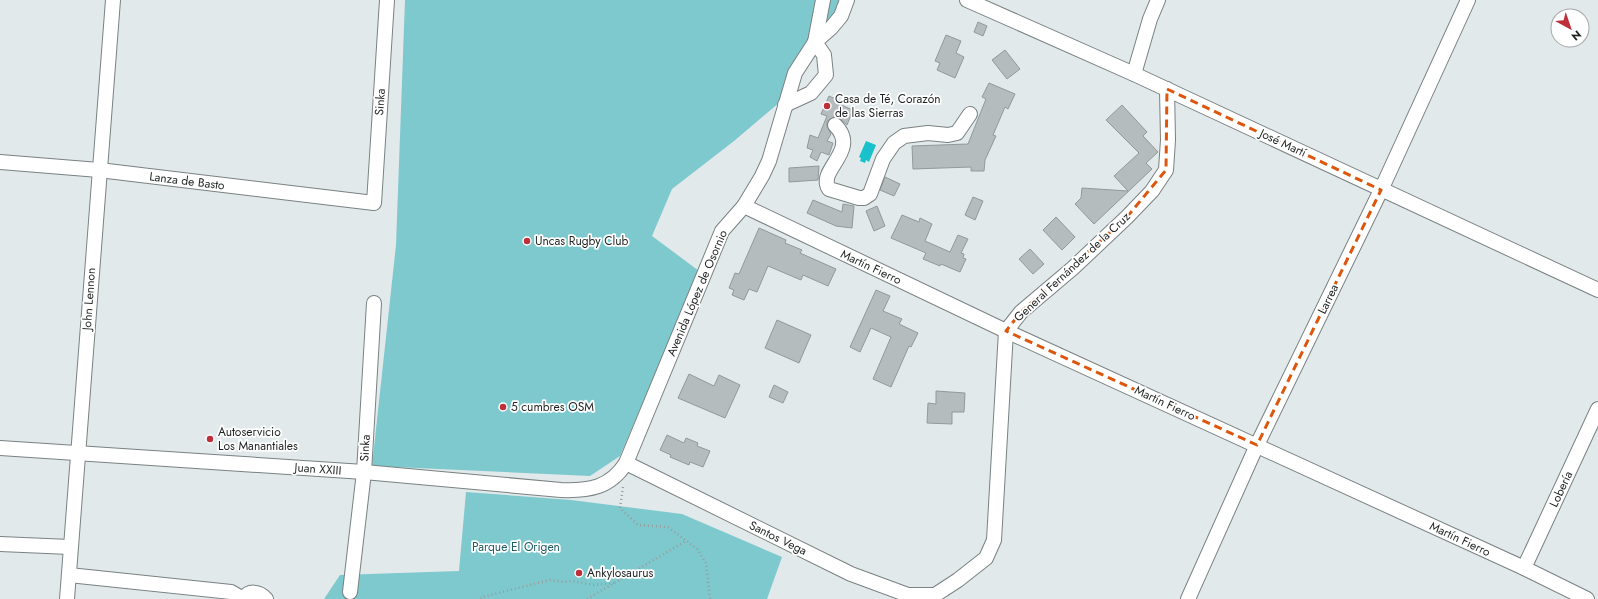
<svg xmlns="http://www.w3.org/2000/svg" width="1598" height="599" font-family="Jost,sans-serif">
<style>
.green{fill:#7dc9ce}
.water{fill:#18c1cc}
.building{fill:#b4bcbd;stroke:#91999a}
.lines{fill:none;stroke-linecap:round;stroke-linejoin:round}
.minor-casing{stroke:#7a8182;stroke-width:16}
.path{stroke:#979d9e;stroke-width:2.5;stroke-dasharray:1 3;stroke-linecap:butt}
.minor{stroke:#fff;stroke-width:14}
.marked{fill:none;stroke:#de560d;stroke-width:3;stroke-dasharray:8 5;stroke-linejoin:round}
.poi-dot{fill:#bf2f3a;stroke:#fff;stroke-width:1.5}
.labels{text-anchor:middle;stroke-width:3.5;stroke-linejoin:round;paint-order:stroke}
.poi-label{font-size:12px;fill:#1f2222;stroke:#fff;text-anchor:start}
.street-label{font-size:12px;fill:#1f2222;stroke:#fff}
.park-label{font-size:12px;fill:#215d62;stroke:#fff}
</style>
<rect width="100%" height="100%" fill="#e1e9ea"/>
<g class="green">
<polygon points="405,0 818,0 810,41 780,102 734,141 672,189 652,236 699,271 620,456 590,476 372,466 396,245"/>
<polygon points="830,0 843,0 824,30 827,6"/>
<polygon points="466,492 571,500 682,514 782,557 767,599 324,599 340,575 459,571"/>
</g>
<polygon class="water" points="866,141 876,145 869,162 866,160 865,163 860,161 861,158 859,157"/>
<g class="building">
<polygon points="978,22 987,26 983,36 974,32"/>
<polygon points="946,35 961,41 956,53 964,57 955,78 937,70 940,63 935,61"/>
<polygon points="1005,50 1020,69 1007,79 992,60"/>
<polygon points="989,83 1015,94 1008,109 1005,107 993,135 996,136 985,160 984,171 971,171 971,167 913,169 912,146 968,144 986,99 982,97"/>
<polygon points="829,96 840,101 839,104 853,110 847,125 838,117 834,117 827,121 827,126 831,134 827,141 833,143 829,155 821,152 817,161 810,157 813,150 807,148 810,135 818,138 827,116 821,114"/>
<polygon points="1122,105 1147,132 1143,136 1158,152 1146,163 1152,169 1094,224 1075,204 1081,198 1082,188 1128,191 1114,176 1139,153 1106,120"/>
<polygon points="819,166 818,180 789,182 789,168"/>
<polygon points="885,177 900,184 894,196 880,190"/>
<polygon points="973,197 983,201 975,220 965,215"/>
<polygon points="813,200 842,212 843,204 854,206 852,228 836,226 807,213"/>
<polygon points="877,206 885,226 874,231 866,211"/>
<polygon points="902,215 919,222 920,218 932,224 925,241 950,252 958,235 968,239 961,253 964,254 963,258 966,259 960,272 941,264 940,266 923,259 926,253 891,238"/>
<polygon points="1056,217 1075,237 1062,250 1043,230"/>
<polygon points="759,228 786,240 785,243 802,250 800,253 836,269 828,286 803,275 801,280 768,266 757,292 749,289 744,300 732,295 734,290 729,288 735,273 739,274"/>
<polygon points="1030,249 1044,264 1033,274 1019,259"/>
<polygon points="876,290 890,296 883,311 902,319 899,324 918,333 911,347 909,346 891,387 873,379 891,337 871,328 860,352 850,347"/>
<polygon points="777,320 811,335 799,363 765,348"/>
<polygon points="689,374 714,386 719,375 740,385 725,418 678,398"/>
<polygon points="774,385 788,392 783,403 769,397"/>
<polygon points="936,391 965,393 964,412 952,412 952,424 927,423 928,403 936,404"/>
<polygon points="667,435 684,443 686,438 698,443 697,446 710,451 703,467 690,462 689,465 670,457 671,455 660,450"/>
</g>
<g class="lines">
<defs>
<g id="minor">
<polyline points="967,0 1134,74 1598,290"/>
<polyline points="815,42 823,0"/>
<polyline points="1134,74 1150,19 1158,0"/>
<polyline points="785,105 811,93 826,75 824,55 815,42"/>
<path d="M835,125C861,151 816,170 829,189L859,198H864L870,194L883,159L894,143L904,136L928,133L948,135L957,133L970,114"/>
<polyline points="0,162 99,170 374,203 387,0"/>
<polyline points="744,206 1006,331 1524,568 1587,599"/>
<path d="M0,448L364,472L561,490C589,491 610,488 626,463L722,231L744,206L762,176L769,161L795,73L815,42L831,28L841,16L847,0"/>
<polyline points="626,463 851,574 908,595 935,595 958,580 986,558 994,540 1006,331 1021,312 1073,268 1127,217 1152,191 1166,170 1168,140 1167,89"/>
<polyline points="0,544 70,547"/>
<polyline points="1524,568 1598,409"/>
<polyline points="69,575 231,592 243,599"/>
<polyline points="350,592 364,472 374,303"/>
<polyline points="67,599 113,0"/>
<path d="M243,599C249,590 259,591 266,599"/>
<polyline points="1188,599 1257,445 1381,190 1468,0"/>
</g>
</defs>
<use href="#minor" class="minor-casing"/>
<g class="path">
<polyline points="623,487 620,508 638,525 668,527 697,549 706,563 710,599"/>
<polyline points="481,599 482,597 550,580 564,582 572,581 594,585 614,583"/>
<polyline points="587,599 686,541"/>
</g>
<use href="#minor" class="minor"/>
</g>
<path class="marked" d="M1167,89L1381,190L1257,445L1006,331L1021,312L1127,217L1166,170Z"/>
<g class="poi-dot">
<circle cx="827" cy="106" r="4"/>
<circle cx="527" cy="241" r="4"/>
<circle cx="503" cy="407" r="4"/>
<circle cx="210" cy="439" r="4"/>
<circle cx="579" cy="573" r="4"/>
</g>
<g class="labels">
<g class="poi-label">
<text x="835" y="103">Casa de Té, Corazón<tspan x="835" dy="14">de las Sierras</tspan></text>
<text x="535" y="245">Uncas Rugby Club</text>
<text x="511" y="411">5 cumbres OSM</text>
<text x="218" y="436">Autoservicio<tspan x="218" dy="14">Los Manantiales</tspan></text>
<text x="587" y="577">Ankylosaurus</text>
</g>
<g class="street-label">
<text transform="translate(380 102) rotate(-86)" y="4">Sinka</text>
<text transform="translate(1283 143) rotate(25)" y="4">José Martí</text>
<text transform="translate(187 181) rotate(7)" y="4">Lanza de Basto</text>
<text transform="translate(871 267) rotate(25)" y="4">Martín Fierro</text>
<text transform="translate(1072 267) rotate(-43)" y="4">General Fernández de la Cruz</text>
<text transform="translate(697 293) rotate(-67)" y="4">Avenida López de Osornio</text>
<text transform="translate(89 299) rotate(-86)" y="4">John Lennon</text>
<text transform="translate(1328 299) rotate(-64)" y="4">Larrea</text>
<text transform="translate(1165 403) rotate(25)" y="4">Martín Fierro</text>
<text transform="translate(365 448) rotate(-87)" y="4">Sinka</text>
<text transform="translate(318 469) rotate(4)" y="4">Juan XXIII</text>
<text transform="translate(1561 489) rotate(-65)" y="4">Lobería</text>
<text transform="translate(778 538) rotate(26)" y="4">Santos Vega</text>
<text transform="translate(1460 539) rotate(25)" y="4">Martín Fierro</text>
</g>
<g class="park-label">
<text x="516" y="551">Parque El Origen</text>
</g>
</g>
<g transform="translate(1570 28) rotate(140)"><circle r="19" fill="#ffffff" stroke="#a5a7a7"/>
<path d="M0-3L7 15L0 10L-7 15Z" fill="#bf2f3a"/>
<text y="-6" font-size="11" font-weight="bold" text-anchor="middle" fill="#1f2222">N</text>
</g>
</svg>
